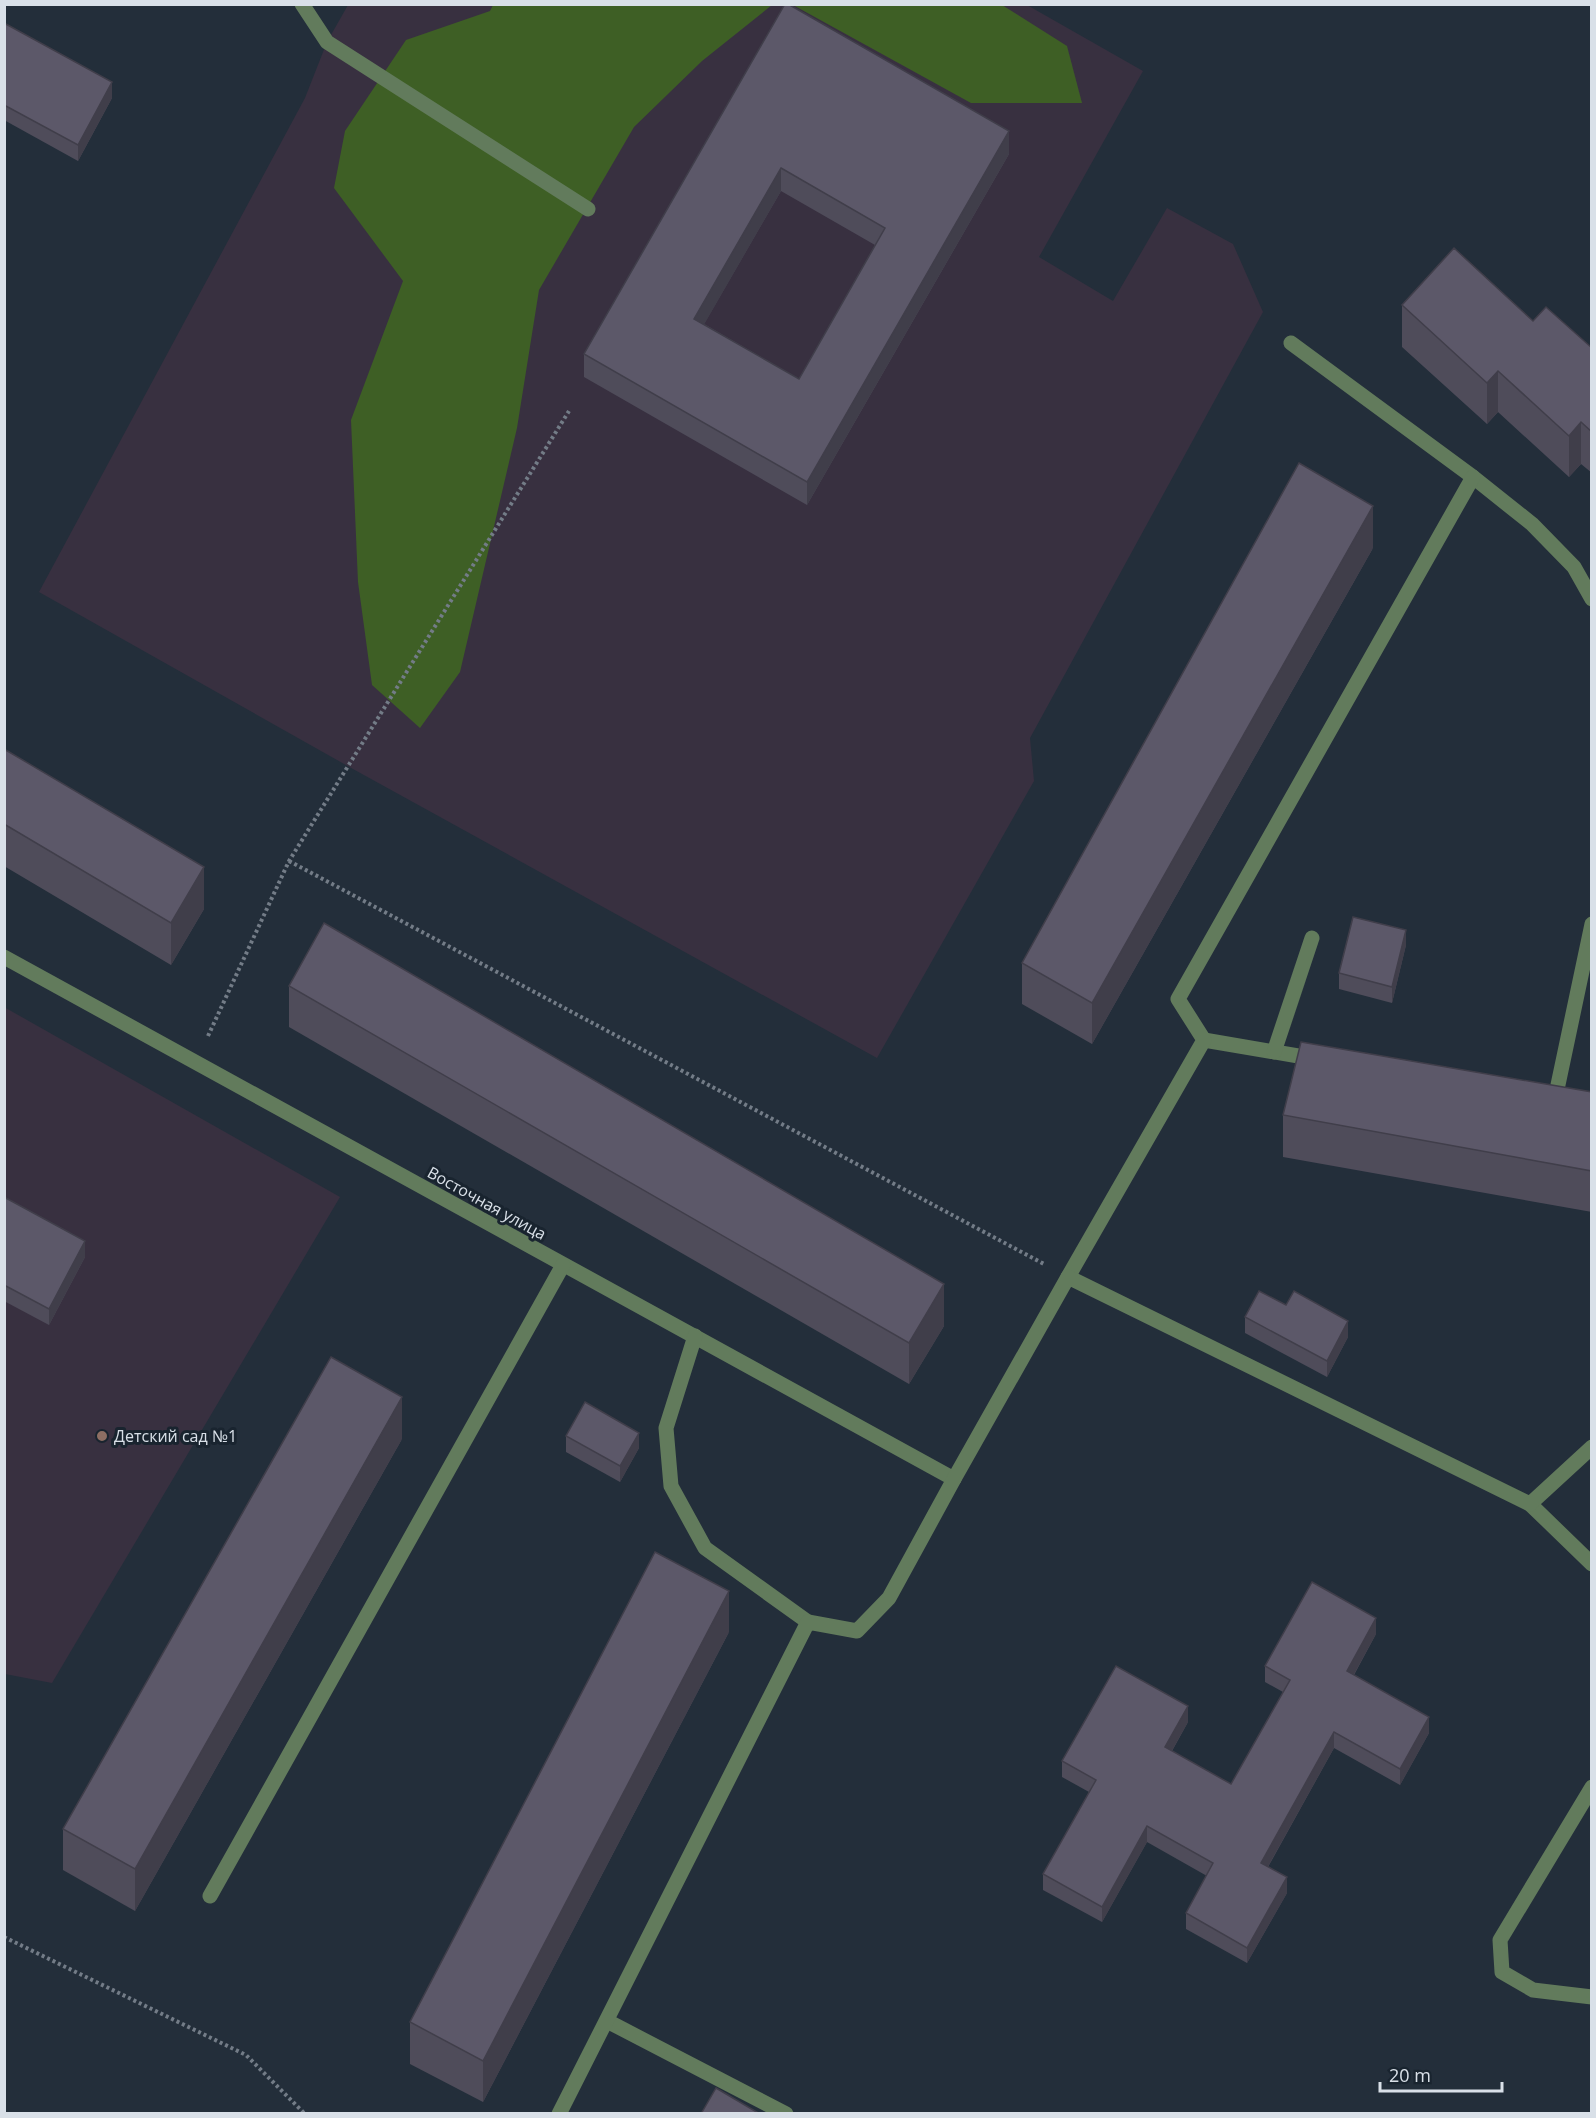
<svg xmlns="http://www.w3.org/2000/svg" width="1596" height="2118" font-family="'Open Sans',sans-serif">
<style>
.education{fill:#383040}
.green{fill:#3e5f25}
.lines{fill:none;stroke-linecap:round;stroke-linejoin:round}
.path{stroke:#737c87;stroke-width:4;stroke-dasharray:3 3;stroke-linecap:butt}
.minor{stroke:#627b5c;stroke-width:15}
.wall{fill:#4f4c5a;fill-rule:evenodd}
.shaded-wall{fill:#403e4a}
.building{fill:#5c5869;stroke:#403e4a;stroke-width:1.5;fill-rule:evenodd}
.education-dot{fill:#8d6e63;stroke:#19242f;stroke-width:2}
.labels{text-anchor:middle;stroke-width:6;stroke-linejoin:round;paint-order:stroke}
.street-label{font-size:16px;fill:#d9e0e8;stroke:#19242f}
.poi-label{font-size:16px;fill:#d9e0e8;stroke:#19242f;text-anchor:start}
</style>
<rect width="100%" height="100%" fill="#232e3a"/>
<g class="education">
<polygon points="348,5 1027,5 1143,71 1039,257 1113,301 1167,208 1233,244 1263,312 1030,738 1034,781 877,1058 353,769 39,592 305,98 327,42"/>
<polygon points="4,1007 340,1197 52,1683 5,1674"/>
</g>
<g class="green">
<polygon points="493,5 772,5 702,61 634,127 539,290 517,428 460,672 420,728 372,685 358,582 351,420 403,281 334,188 345,131 406,40 490,11"/>
<polygon points="793,5 1002,5 1067,46 1082,103 971,103"/>
</g>
<g class="lines">
<g class="path">
<polyline points="289,861 1044,1264"/>
<polyline points="208,1036 289,861 569,411"/>
<polyline points="4,1937 246,2055 305,2114"/>
</g>
<g class="minor">
<polyline points="302,4 327,42 588,209"/>
<polyline points="1291,343 1473,477 1532,524 1574,567 1592,599"/>
<polyline points="4,957 954,1479"/>
<polyline points="1204,1040 1316,1059"/>
<polyline points="1274,1052 1312,938"/>
<polyline points="1550,1098 1555,1099 1592,924"/>
<polyline points="1068,1277 1204,1040 1178,999 1473,477"/>
<polyline points="695,1336 666,1428 671,1486 705,1548 808,1622"/>
<polyline points="1530,1504 1592,1564"/>
<polyline points="1592,1787 1500,1940 1502,1972 1533,1990 1592,1997"/>
<polyline points="210,1896 563,1265"/>
<polyline points="607,2021 786,2114"/>
<polyline points="559,2114 808,1622 857,1631 889,1598 954,1479 1068,1277 1530,1504 1592,1447"/>
</g>
</g>
<g class="wall">
<path d="M785,4L1009,154L807,505L584,377V354ZM781,191L875,245L799,379L704,324Z"/>
<polygon points="4,23 112,98 78,161 4,120"/>
<polygon points="1402,305 1533,321 1592,348 1592,473 1581,464 1569,477 1498,412 1487,424 1402,347"/>
<polygon points="1373,548 1092,1044 1022,1004 1022,963"/>
<polygon points="4,749 204,909 171,965 4,866"/>
<polygon points="1406,945 1392,1003 1339,989 1339,973"/>
<polygon points="289,986 944,1326 909,1384 289,1027"/>
<polygon points="1592,1092 1592,1212 1283,1157 1283,1115"/>
<polygon points="4,1197 85,1257 49,1325 4,1301"/>
<polygon points="1286,1305 1348,1337 1327,1377 1245,1333 1245,1317"/>
<polygon points="566,1436 639,1448 620,1482 566,1452"/>
<polygon points="402,1439 135,1911 63,1870 63,1829"/>
<polygon points="729,1632 483,2102 410,2064 410,2022"/>
<polygon points="1376,1634 1354,1675 1429,1733 1400,1785 1334,1748 1268,1867 1287,1893 1247,1963 1186,1929 1186,1913 1207,1876 1147,1842 1102,1922 1043,1890 1043,1874 1089,1792 1062,1777 1062,1761 1188,1722 1172,1751 1231,1784 1283,1692 1265,1682 1265,1666"/>
</g>
<g class="shaded-wall">
<polygon points="112,82 112,98 78,161 78,145"/>
<polygon points="1009,131 1009,154 807,505 807,482"/>
<polygon points="781,168 781,191 694,342 694,319"/>
<polygon points="1498,371 1498,412 1487,424 1487,383"/>
<polygon points="1581,422 1581,464 1569,477 1569,436"/>
<polygon points="1373,506 1373,548 1092,1044 1092,1003"/>
<polygon points="204,867 204,909 171,965 171,923"/>
<polygon points="1406,930 1406,945 1392,1003 1392,987"/>
<polygon points="85,1241 85,1257 49,1325 49,1309"/>
<polygon points="944,1284 944,1326 909,1384 909,1343"/>
<polygon points="1348,1321 1348,1337 1327,1377 1327,1361"/>
<polygon points="402,1397 402,1439 135,1911 135,1869"/>
<polygon points="639,1433 639,1448 620,1482 620,1466"/>
<polygon points="729,1591 729,1632 483,2102 483,2061"/>
<polygon points="1376,1618 1376,1634 1347,1687 1347,1671"/>
<polygon points="1188,1706 1188,1722 1165,1763 1165,1747"/>
<polygon points="1429,1717 1429,1733 1400,1785 1400,1769"/>
<polygon points="1334,1732 1334,1748 1261,1879 1261,1863"/>
<polygon points="1147,1826 1147,1842 1102,1922 1102,1907"/>
<polygon points="1287,1877 1287,1893 1247,1963 1247,1948"/>
</g>
<g class="building">
<path d="M785,4H788L1009,131L807,482L584,354ZM781,168L885,228L799,379L694,319Z"/>
<polygon points="4,23 112,82 78,145 4,105"/>
<polygon points="1454,248 1533,321 1546,307 1592,348 1592,432 1581,422 1569,436 1498,371 1487,383 1402,305"/>
<polygon points="1299,463 1373,506 1092,1003 1022,963"/>
<polygon points="4,749 204,867 171,923 4,824"/>
<polygon points="1353,917 1406,930 1392,987 1339,973"/>
<polygon points="324,923 944,1284 909,1343 289,986"/>
<polygon points="1301,1042 1592,1092 1592,1171 1283,1115"/>
<polygon points="4,1197 85,1241 49,1309 4,1285"/>
<polygon points="1259,1291 1286,1305 1294,1291 1348,1321 1327,1361 1245,1317"/>
<polygon points="331,1357 402,1397 135,1869 63,1829"/>
<polygon points="585,1402 639,1433 620,1466 566,1436"/>
<polygon points="655,1552 729,1591 483,2061 410,2022"/>
<polygon points="1312,1582 1376,1618 1347,1671 1429,1717 1400,1769 1334,1732 1261,1863 1287,1877 1247,1948 1186,1913 1213,1863 1147,1826 1102,1907 1043,1874 1096,1780 1062,1761 1116,1666 1188,1706 1165,1747 1231,1784 1290,1680 1265,1666"/>
<polygon points="716,2088 760,2114 701,2114"/>
</g>
<circle class="education-dot" cx="102" cy="1436" r="6"/>
<g class="labels">
<g class="street-label">
<text transform="translate(487 1203) rotate(29)" y="6">Восточная улица</text>
</g>
<g class="poi-label">
<text x="114" y="1442">Детский сад №1</text>
</g>
</g>
<rect width="1596" height="2118" fill="none" stroke="#d9e0e8" stroke-width="12"/>
<path d="M1380 2082v9h122v-9" fill="none" stroke="#d9e0e8" stroke-width="3"/>
<text x="1389" y="2082" font-size="18" fill="#d9e0e8" stroke="#19242f" stroke-width="4.5" paint-order="stroke">20 m</text>
</svg>
